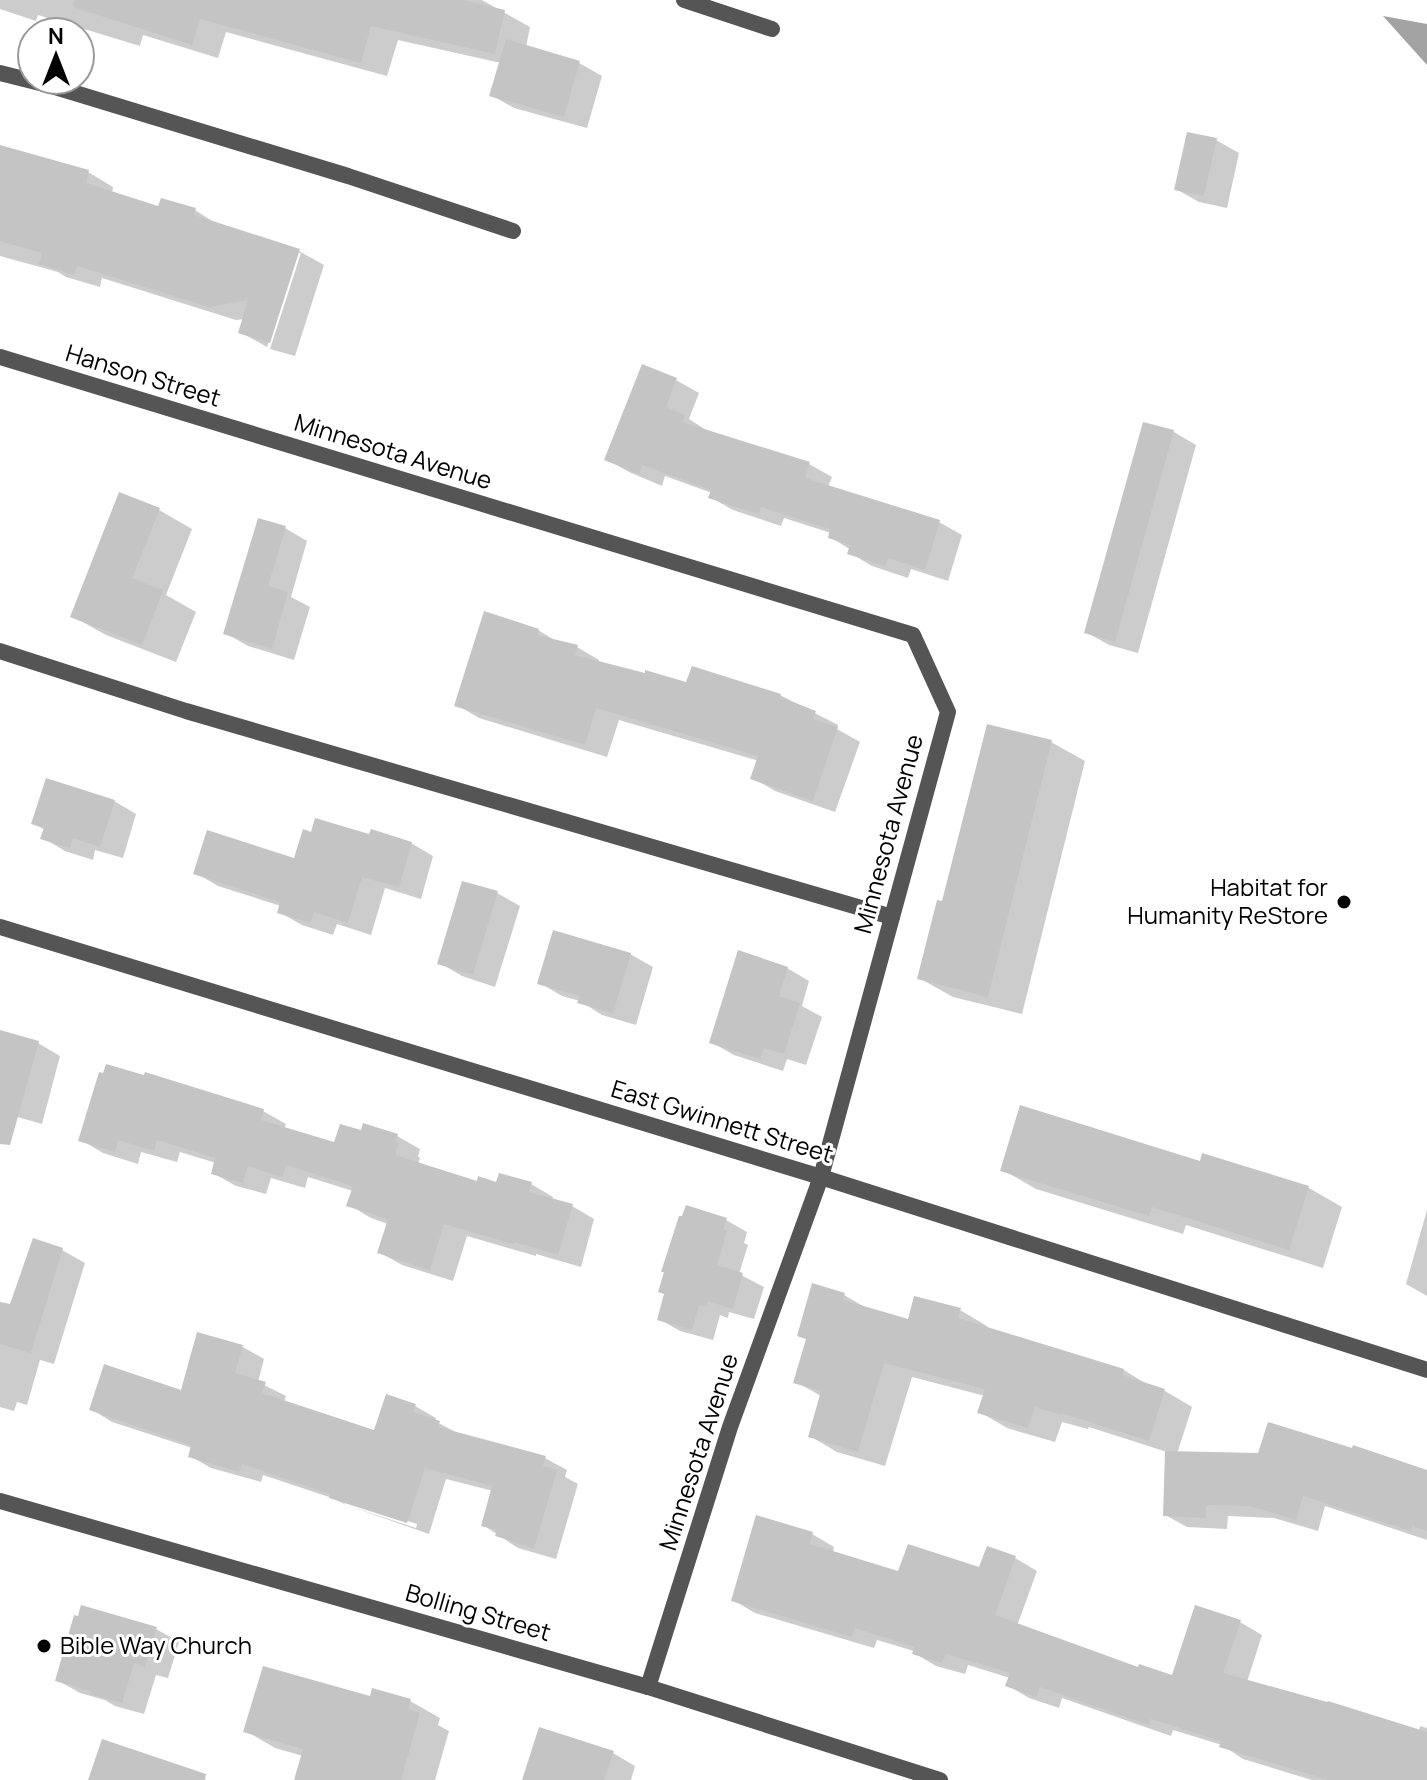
<svg xmlns="http://www.w3.org/2000/svg" width="1427" height="1780" font-family="Manrope,sans-serif">
<style>
.water{fill:#a3a3a3}
.shadow{fill:#0003}
.building{fill:#c4c4c4}
.lines{fill:none;stroke-linecap:round;stroke-linejoin:round}
.street{stroke:#555;stroke-width:16}
.poi-dot{fill:#000;stroke:#fff;stroke-width:3}
.labels{text-anchor:middle;stroke-width:6;stroke-linejoin:round;paint-order:stroke}
.street-label{font-size:24px;fill:#000;stroke:#fff}
.poi-label{font-size:24px;fill:#000;stroke:#fff;text-anchor:end}
</style>
<rect width="100%" height="100%" fill="#fff"/>
<polygon class="water" points="1383,16 1427,24 1427,65"/>
<g class="shadow">
<polygon points="0,0 482,0 530,27 526,47 579,63 602,76 587,128 514,108 491,95 501,63 398,40 387,76 226,32 218,58 143,35 140,46 38,15 36,21 0,9"/>
<polygon points="1216,140 1239,153 1227,208 1199,202 1176,189"/>
<polygon points="0,147 88,172 113,187 112,193 160,208 195,210 220,226 299,251 324,265 295,356 270,349 301,253 297,253 267,347 240,332 244,319 236,320 102,278 100,287 66,277 58,272 0,256"/>
<polygon points="643,367 676,380 699,393 689,419 706,430 809,464 832,477 828,487 939,522 962,535 948,581 911,569 908,578 872,566 850,553 851,550 830,537 831,533 784,518 781,526 733,510 710,497 712,493 665,476 662,486 629,472 606,459"/>
<polygon points="1145,424 1174,432 1196,445 1138,653 1109,645 1086,632"/>
<polygon points="159,510 192,529 166,595 196,612 176,662 106,635 72,616"/>
<polygon points="285,528 307,541 291,597 310,607 294,660 248,646 225,633"/>
<polygon points="538,630 559,643 577,647 599,660 598,663 688,684 780,695 838,725 837,729 860,742 835,812 775,791 753,778 759,761 619,720 607,757 479,718 457,705"/>
<polygon points="1051,742 1085,761 1022,1014 953,997 919,978 944,903"/>
<polygon points="114,801 136,814 123,858 95,850 93,860 65,851 43,838 45,830 33,823"/>
<polygon points="312,834 411,843 433,856 421,899 385,888 371,935 337,924 333,935 302,925 279,912 281,906 218,886 196,873 295,860"/>
<polygon points="497,893 520,906 495,987 462,976 440,963"/>
<polygon points="630,954 653,967 636,1025 602,1015 580,1001 562,996 540,983"/>
<polygon points="787,968 809,981 802,1006 822,1017 806,1065 787,1059 783,1071 734,1055 711,1042"/>
<polygon points="0,1032 38,1043 60,1056 42,1124 0,1112"/>
<polygon points="263,1111 286,1124 284,1129 336,1144 362,1133 397,1136 420,1149 418,1156 420,1158 418,1164 478,1184 531,1184 553,1197 552,1201 572,1206 594,1219 581,1267 536,1254 536,1256 467,1236 453,1281 402,1265 379,1252 388,1224 371,1218 349,1205 353,1191 308,1177 305,1188 271,1178 266,1194 236,1186 213,1173 216,1163 180,1152 177,1162 141,1152 138,1164 103,1153 81,1140"/>
<polygon points="1204,1155 1309,1188 1342,1207 1323,1268 1186,1225 1183,1234 1036,1189 1003,1170 1201,1163"/>
<polygon points="1427,1210 1427,1296 1406,1284"/>
<polygon points="726,1220 747,1232 744,1243 748,1245 739,1274 764,1287 754,1319 729,1312 728,1318 720,1315 713,1340 680,1331 659,1319"/>
<polygon points="34,1240 62,1250 85,1263 54,1364 40,1360 27,1405 17,1402 14,1411 0,1407 0,1304 11,1307"/>
<polygon points="844,1295 870,1310 909,1321 960,1310 987,1326 986,1329 1124,1370 1151,1387 1165,1391 1192,1407 1177,1454 1427,1471 1427,1540 1325,1506 1318,1531 1274,1518 1228,1516 1227,1529 1187,1527 1165,1515 1167,1452 1089,1427 1088,1429 1062,1422 1055,1442 1007,1428 980,1412 985,1396 912,1377 885,1466 837,1452 810,1436 821,1396 796,1382"/>
<polygon points="199,1334 243,1347 264,1359 258,1382 286,1396 284,1402 376,1433 415,1406 436,1418 435,1421 461,1435 545,1458 567,1470 565,1477 578,1484 556,1559 518,1548 483,1525 493,1491 446,1479 429,1534 346,1505 416,1528 417,1524 340,1499 346,1505 335,1499 263,1475 261,1482 211,1468 190,1456 192,1448 112,1422 91,1409 182,1393"/>
<polygon points="757,1517 812,1534 834,1547 833,1553 900,1573 980,1570 1015,1558 1037,1571 1017,1626 1139,1670 1173,1677 1196,1608 1240,1622 1262,1635 1247,1682 1419,1732 1420,1726 1427,1728 1427,1780 1312,1780 1243,1759 1222,1745 1173,1730 1171,1736 1062,1698 1059,1708 1029,1698 1007,1685 1010,1678 968,1665 965,1674 936,1666 914,1653 914,1651 877,1640 874,1648 755,1613 733,1600"/>
<polygon points="156,1629 179,1642 168,1678 156,1675 144,1714 115,1706 105,1700 80,1693 57,1680"/>
<polygon points="372,1698 410,1701 440,1718 438,1725 449,1731 435,1780 326,1780 303,1756 275,1748 246,1731"/>
<polygon points="613,1753 635,1766 631,1780 524,1780"/>
</g>
<g class="building">
<polygon points="74,0 463,0 505,10 495,54 371,26 361,63 200,19 192,45 73,7"/>
<polygon points="506,39 580,61 564,117 489,96"/>
<polygon points="1187,132 1217,138 1204,196 1174,190"/>
<polygon points="0,145 89,170 86,183 158,206 161,198 196,208 194,215 300,249 270,343 238,333 248,300 209,307 77,266 74,275 39,264 42,253 0,241"/>
<polygon points="642,364 677,378 666,407 685,415 682,422 810,462 805,478 940,520 925,570 888,558 885,566 847,554 850,545 828,538 830,529 761,507 759,514 708,498 711,490 642,465 639,474 604,460"/>
<polygon points="1143,422 1174,430 1115,642 1084,633"/>
<polygon points="119,492 160,508 132,578 163,590 142,645 70,617"/>
<polygon points="258,518 286,526 268,586 288,592 272,649 223,634"/>
<polygon points="484,611 539,629 537,635 578,645 575,655 645,673 645,670 686,682 692,666 781,694 780,697 816,711 813,719 838,727 813,801 750,779 758,756 596,708 585,745 454,706"/>
<polygon points="987,724 1052,740 988,997 917,979 937,900 942,901"/>
<polygon points="46,778 115,800 100,847 73,838 70,848 40,839 44,828 31,824"/>
<polygon points="315,818 369,834 371,829 412,842 399,887 362,877 348,923 314,912 310,923 277,913 280,902 193,874 207,830 294,858 303,829 311,832"/>
<polygon points="462,881 498,891 473,975 437,964"/>
<polygon points="553,930 631,953 613,1013 577,1003 580,996 537,984"/>
<polygon points="738,950 788,967 779,996 800,1003 784,1054 764,1048 760,1059 709,1043"/>
<polygon points="0,1030 39,1041 10,1145 0,1144"/>
<polygon points="106,1064 144,1075 145,1072 264,1109 261,1120 334,1142 340,1124 361,1130 363,1123 398,1134 396,1142 399,1143 395,1155 477,1181 478,1176 496,1182 499,1173 532,1182 529,1192 573,1204 558,1255 514,1242 513,1244 444,1224 430,1270 377,1253 388,1219 346,1206 353,1186 286,1165 282,1177 248,1166 243,1183 211,1174 215,1158 157,1140 154,1151 118,1140 115,1152 78,1141 99,1072 103,1073"/>
<polygon points="1020,1105 1200,1161 1202,1153 1309,1186 1289,1250 1152,1207 1149,1216 1000,1171"/>
<polygon points="686,1205 727,1218 723,1230 727,1231 717,1265 743,1273 733,1309 708,1301 706,1307 699,1305 692,1330 657,1320 664,1294 658,1292 664,1272 661,1272 679,1216 682,1216"/>
<polygon points="33,1238 63,1248 31,1353 0,1344 0,1302 10,1304"/>
<polygon points="812,1283 845,1293 843,1300 908,1319 914,1296 961,1308 958,1318 1124,1369 1122,1375 1165,1389 1149,1441 1061,1413 1061,1415 1035,1407 1028,1428 977,1413 985,1389 884,1363 858,1452 808,1437 821,1391 793,1383 806,1339 797,1336"/>
<polygon points="197,1332 243,1345 235,1373 266,1382 262,1393 374,1430 386,1394 416,1404 413,1412 440,1421 438,1427 546,1456 543,1466 557,1470 534,1548 495,1536 497,1530 481,1526 492,1486 425,1468 407,1523 329,1498 330,1494 242,1464 239,1472 188,1457 191,1445 89,1410 104,1364 181,1390"/>
<polygon points="1268,1422 1352,1448 1353,1445 1427,1470 1427,1531 1412,1526 1411,1531 1303,1496 1296,1520 1250,1506 1206,1505 1206,1518 1163,1516 1165,1451 1258,1453"/>
<polygon points="756,1515 813,1532 810,1544 898,1571 908,1544 979,1567 987,1546 1016,1556 995,1615 1138,1667 1139,1664 1172,1675 1195,1605 1241,1620 1223,1673 1327,1702 1328,1701 1427,1732 1427,1780 1329,1780 1219,1747 1221,1741 1151,1719 1149,1725 1040,1687 1036,1697 1005,1686 1010,1673 946,1654 942,1663 912,1654 914,1647 855,1628 852,1637 731,1601"/>
<polygon points="81,1605 157,1627 145,1667 134,1663 122,1703 90,1694 91,1691 55,1681 74,1615 78,1616"/>
<polygon points="263,1666 370,1696 372,1688 411,1699 408,1709 420,1713 401,1780 294,1780 303,1749 243,1732"/>
<polygon points="539,1727 614,1751 604,1780 522,1780"/>
<polygon points="102,1739 206,1774 205,1780 88,1780"/>
</g>
<g class="lines">
<g class="street">
<polyline points="684,0 772,29"/>
<polyline points="0,73 52,86 348,176 513,231"/>
<polyline points="0,357 913,635 948,712 821,1177 730,1427 648,1687"/>
<polyline points="0,651 186,711 892,917"/>
<polyline points="0,927 821,1177 1427,1370"/>
<polyline points="0,1501 648,1687 940,1780"/>
</g>
</g>
<g class="poi-dot">
<circle cx="1344" cy="902" r="8"/>
<circle cx="44" cy="1646" r="8"/>
</g>
<g class="labels">
<g class="street-label">
<text transform="translate(143 376) rotate(17)" y="8">Hanson Street</text>
<text transform="translate(393 452) rotate(17)" y="8">Minnesota Avenue</text>
<text transform="translate(889 834) rotate(-75)" y="8">Minnesota Avenue</text>
<text transform="translate(722 1122) rotate(17)" y="8">East Gwinnett Street</text>
<text transform="translate(699 1452) rotate(-72)" y="8">Minnesota Avenue</text>
<text transform="translate(478 1613) rotate(16)" y="8">Bolling Street</text>
</g>
<g class="poi-label">
<text x="1328" y="896">Habitat for<tspan x="1328" dy="28">Humanity ReStore</tspan></text>
<text x="60" y="1654" text-anchor="start">Bible Way Church</text>
</g>
</g>
<g transform="translate(56 56)"><circle r="38" fill="#ffffff" stroke="#999999" stroke-width="2"/>
<path d="M0-6L14 30L0 20L-14 30Z" fill="#000000"/>
<text y="-12" font-size="22" font-weight="bold" text-anchor="middle" fill="#000000">N</text>
</g>
</svg>
